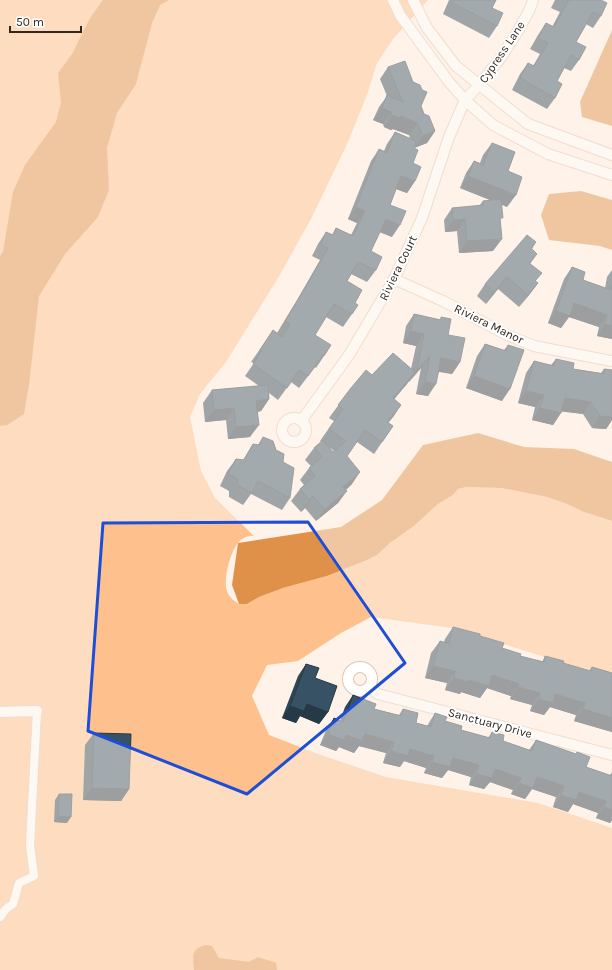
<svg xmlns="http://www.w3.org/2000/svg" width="612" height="970" font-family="Karla,sans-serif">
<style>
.green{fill:#fec08d}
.water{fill:#df914a}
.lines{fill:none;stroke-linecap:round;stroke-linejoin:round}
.pedestrian-casing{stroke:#e1c5ae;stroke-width:10}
.minor-casing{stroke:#e1c5ae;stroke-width:12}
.pedestrian{stroke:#fff;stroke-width:8}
.minor{stroke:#fff;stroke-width:10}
.wall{fill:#2e4756;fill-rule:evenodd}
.shaded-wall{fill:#263946}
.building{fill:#365264;stroke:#263946}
.marked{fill:none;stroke:#1d4ed8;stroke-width:3;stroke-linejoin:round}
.labels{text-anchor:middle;stroke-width:4;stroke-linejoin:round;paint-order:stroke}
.street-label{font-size:12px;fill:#32271f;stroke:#fff}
</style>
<rect width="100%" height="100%" fill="#fef2e9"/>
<path class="green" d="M0,0H428L393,39L377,63L367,95L348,142L311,219L278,278L226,362L200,394L190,417L201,471L215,498L254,536C247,535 239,540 236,546C230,554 223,581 227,591C229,597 234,601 239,604H247L259,597L283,588L327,576L365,561L377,555L390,543L414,526L438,504L453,495L458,489L466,487L501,488L547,497L567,504L584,512L612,521V675L564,663L452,628L371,617L341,633L298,661L267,665L252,696L269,735L318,754L386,777L538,803L612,828V970H0Z"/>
<g class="water">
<polygon points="103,0 169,0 160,5 152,23 136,84 117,113 107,148 109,190 98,217 65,254 39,296 29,385 24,414 7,425 0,426 0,256 3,252 13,192 25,165 56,122 61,103 58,73 72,54 90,18"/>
<polygon points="612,30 612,126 582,117 580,102"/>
<polygon points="581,191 612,200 612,250 600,246 549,240 541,215 549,194"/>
<polygon points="478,433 524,447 574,449 612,462 612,521 584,512 567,504 547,497 501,488 466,487 458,489 453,495 438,504 414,526 390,543 377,555 365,561 327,576 283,588 259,597 247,604 239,604 232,585 238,543 341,527 382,500 423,445"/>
<path d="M206,945L212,946L219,958L249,962L258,957L276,963L277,970H194C193,956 190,949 206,945Z"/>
</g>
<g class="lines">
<defs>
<polyline id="pedestrian" points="0,917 6,909 13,904 19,883 34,876 30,845 37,711"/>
<g id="minor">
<polyline points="393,0 400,15 449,82 465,100 493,125 548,154 612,175"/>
<polyline points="413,0 427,28 456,66 528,124 612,155"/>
<polyline points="394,279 445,302 507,335 534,346 612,361"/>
<circle cx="294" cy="430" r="12"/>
<polyline points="301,421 349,355 394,279 422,218 449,137 465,100 479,85 502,56 516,34 529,11 533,0"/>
<circle cx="360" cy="679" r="12"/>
<polyline points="369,687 378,694 612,755"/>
<polyline points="0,712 37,711"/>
</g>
</defs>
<use href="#pedestrian" class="pedestrian-casing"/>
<use href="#minor" class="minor-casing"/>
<use href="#pedestrian" class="pedestrian"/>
<use href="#minor" class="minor"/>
</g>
<g class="wall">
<polygon points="449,0 496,0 492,8 497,26 489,38 443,14"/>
<polygon points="555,0 601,0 601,16 593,28 586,24 576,42 579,60 571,71 564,68 557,81 555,98 547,109 512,90 520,74 528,63 533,66 540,54 530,49 538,35 546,23 552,27 560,12 551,8"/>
<polygon points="388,67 421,106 424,114 435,131 427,143 414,148 414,147 413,163 415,181 407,193 396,189 390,205 392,237 380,232 371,251 376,270 367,282 351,274 347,281 355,303 352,314 343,327 326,317 315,335 324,356 316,368 315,367 299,388 291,382 278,400 269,393 269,399 261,411 258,412 250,437 228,439 226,420 205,422 203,403 212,390 259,386 245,376 254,363 251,362 273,330 277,333 297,300 320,260 312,256 318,244 326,232 332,235 336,228 351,235 357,223 348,219 371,161 379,149 384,151 387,144 395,132 410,139 409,135 393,129 391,130 384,127 383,124 373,120 379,107 387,96 380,79"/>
<polygon points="492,143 508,171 507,207 502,204 500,222 493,251 459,253 457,231 445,232 444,220 452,208 479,206 483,201 491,200 460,188 466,173 474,161 480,163 483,155"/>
<polygon points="536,242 532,249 537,254 530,264 536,281 538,283 529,295 519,307 498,289 486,304 477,296 485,284"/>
<polygon points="572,267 583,280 605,288 607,277 612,270 612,339 597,336 599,327 569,317 561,328 548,323 564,279"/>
<path d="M414,314L440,320L441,317L460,362L452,374L439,372L428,396L416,394L421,368L409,382V381L394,399L401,405L393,417L388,423L393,426L374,454L357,442L347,456L352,484L346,490L338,503L316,521L305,508L301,512L291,501L300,489L304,485L300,480L309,468L311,466L305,460L314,448L322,442L320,441L334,421L329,418L351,388L372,375L411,369L416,346L403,343L406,326ZM328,446L334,451L333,452Z"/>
<polygon points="485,344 504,350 508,345 502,401 466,388 477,356"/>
<polygon points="556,359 573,369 601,373 604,369 612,370 612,420 606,429 592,428 583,414 562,411 553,425 532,420 535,407 518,403 526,373 534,361 551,365"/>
<polygon points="263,437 276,450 283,462 290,498 282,510 251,494 243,505 229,497 229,491 220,486 227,471 236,459 243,460 253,444 258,445"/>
<polygon points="453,627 480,636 502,648 520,656 542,662 545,656 563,663 589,671 592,667 612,673 612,732 574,721 576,715 550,707 544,715 530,711 532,705 510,699 511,696 487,688 480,698 461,692 460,694 445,690 447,683 425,678 431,653 440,641 444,642 445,639"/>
<polygon points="306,664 315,678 328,712 319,724 300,716 296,723 282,718 298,676"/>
<polygon points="353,695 374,709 399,715 403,709 416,723 427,726 435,713 445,721 461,730 488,738 492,732 503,741 529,750 536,740 576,754 577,752 586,767 610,775 612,772 612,820 610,823 596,818 598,813 573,804 568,812 553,807 556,797 532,789 525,799 511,794 513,790 490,782 484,789 469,785 471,777 448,770 442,778 424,773 426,768 404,761 400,767 383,763 386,753 359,746 354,753 339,747 336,751 320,745 326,730 334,718 340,721 345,707"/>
<polygon points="94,733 129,789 121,801 83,800 85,745"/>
<polygon points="59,794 67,823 54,822 55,800"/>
</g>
<g class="shaded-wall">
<polygon points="382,108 391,112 383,124 373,120"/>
<polygon points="392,115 401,116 417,123 409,135 393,129 391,130 384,127"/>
<polygon points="435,131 427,143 414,148 423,136"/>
<polygon points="401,176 415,181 407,193 393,188"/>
<polygon points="468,176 516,195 507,207 460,188"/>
<polygon points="356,207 365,211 357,223 348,219"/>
<polygon points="386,219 400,225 392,237 377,231"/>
<polygon points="465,219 457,231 445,232 453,220"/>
<polygon points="502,239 493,251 459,253 467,241"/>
<polygon points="507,277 498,289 486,304 494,292"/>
<polygon points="538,283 529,295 519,307 528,295"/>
<polygon points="574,303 607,315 599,327 569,317 561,328 548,323 556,311"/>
<polygon points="605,324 612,326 612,339 597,336"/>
<polygon points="411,331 424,334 416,346 403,343"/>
<polygon points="430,356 421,368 409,382 417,370"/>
<polygon points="441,358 460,362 452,374 433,370"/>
<polygon points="415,372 407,384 385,410 393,398"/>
<polygon points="474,376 510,389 502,401 466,388"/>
<polygon points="425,382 436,384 428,396 416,394"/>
<polygon points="526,391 544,395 535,407 518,403"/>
<polygon points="565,398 591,402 583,414 557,411"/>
<polygon points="269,399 261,411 248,413 256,401"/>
<polygon points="401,405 393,417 378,434 387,422"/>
<polygon points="234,408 226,420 205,422 214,410"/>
<polygon points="540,408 561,413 553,425 532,420"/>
<polygon points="600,416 612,417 612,420 606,429 592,428"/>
<polygon points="259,425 250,437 228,439 236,427"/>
<polygon points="360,472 352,484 335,499 343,487"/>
<polygon points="347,491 338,503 316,521 325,509"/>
<polygon points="313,496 305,508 301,512 309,500"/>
<polygon points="433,666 455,671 447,683 425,678"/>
<polygon points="492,675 519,684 511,696 487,688 480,698 461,692 460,694 445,690 454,678 469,680"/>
<polygon points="518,687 540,693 532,705 510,699"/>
<polygon points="555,694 585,703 576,715 550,707 544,715 530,711 539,699"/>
<polygon points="307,704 328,712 319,724 300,716 296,723 282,718 290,706"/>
<polygon points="583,709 612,718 612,732 574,721"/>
<polygon points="328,734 346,735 365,734 394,742 386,753 359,746 354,753 339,747 336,751 320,745"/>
<polygon points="410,749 434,756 426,768 404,761 400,767 383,763 391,751"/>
<polygon points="453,758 479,765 471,777 448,770 442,778 424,773 432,762"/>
<polygon points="495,769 521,778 513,790 490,782 484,789 469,785 477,774"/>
<polygon points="537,777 564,786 556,797 532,789 525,799 511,794 519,783"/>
<polygon points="92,788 129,789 121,801 83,800"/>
<polygon points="579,792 606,801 598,813 573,804 568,812 553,807 561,795"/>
<polygon points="604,807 612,810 612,820 610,823 596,818"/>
<polygon points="58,816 71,817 67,823 54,822"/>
</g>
<g class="building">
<polygon points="452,0 496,0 492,8 503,13 497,26 451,2"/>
<polygon points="567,0 601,0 607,3 601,16 593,12 576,42 586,47 579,60 571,55 557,81 562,84 555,98 520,78 528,63 534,66 548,43 538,38 546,23 554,27 569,0"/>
<polygon points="405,61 413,82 420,85 422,90 427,92 421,106 424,114 429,116 435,131 423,136 417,123 401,116 399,118 392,115 391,112 382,108 387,95 403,102 388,67"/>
<polygon points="395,132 416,141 414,148 418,150 413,163 421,167 415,181 401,176 390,205 406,211 400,225 386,219 371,251 382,257 376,270 358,262 347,281 362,290 355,303 358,305 352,314 334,304 315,335 331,345 324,356 323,355 308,376 299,370 287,388 253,364 262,351 260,350 273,330 282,337 290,324 285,321 305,288 328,248 321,244 326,232 333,235 336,228 353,236 365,211 356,207 373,164 379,149 387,153"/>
<polygon points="492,143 515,152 508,171 522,177 516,195 468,176 474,161 483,165"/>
<polygon points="501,199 503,218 500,218 502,239 467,241 465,219 453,220 452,208 483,205 483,201"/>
<polygon points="527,235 536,242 531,248 537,254 529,263 542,273 535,281 538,283 528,295 507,277 494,292 485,284"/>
<polygon points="572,267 585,272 583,280 611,290 612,285 612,326 605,324 607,315 574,303 570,316 556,311"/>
<polygon points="414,314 441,320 441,317 451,319 448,335 465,338 460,362 441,358 436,384 425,382 430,356 417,370 424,334 411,331"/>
<polygon points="485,344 506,351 508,345 524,350 510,389 474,376"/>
<polygon points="393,353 415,372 393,398 401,405 387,422 393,426 382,442 365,430 347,456 360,472 343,487 347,491 325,509 313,496 309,500 300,489 315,476 309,468 322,457 314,448 323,440 333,452 346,441 329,429 343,409 338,405 351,388 366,370 372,375"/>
<polygon points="556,359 574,363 573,369 604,374 604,369 612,370 612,417 600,416 591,402 565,398 561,413 540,408 544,395 526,391 534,361 554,366"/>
<polygon points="268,385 269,399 256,401 259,425 236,427 234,408 214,410 212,390"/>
<polygon points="263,437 273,441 276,450 284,454 283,462 294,468 290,498 258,481 252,493 237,485 238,479 228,474 236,459 244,460 253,444 259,445"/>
<polygon points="453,627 480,634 480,636 504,643 502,648 521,654 520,656 544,662 545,656 564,661 563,663 591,671 592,667 612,673 612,718 583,709 585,703 555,694 553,703 539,699 540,693 518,687 519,684 492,675 489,686 469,680 468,682 454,678 455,671 433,666 440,641 449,644"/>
<polygon points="306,664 319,668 315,678 337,686 328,712 307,704 304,711 290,706"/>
<polygon points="353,695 376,704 374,709 401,716 403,709 418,713 416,723 431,727 435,713 447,717 445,721 462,726 461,730 490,738 492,732 504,735 503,741 532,751 536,740 576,754 577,752 590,757 586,767 612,776 612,810 604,807 606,801 579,792 576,800 561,795 564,786 537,777 533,788 519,783 521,778 495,769 492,778 477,774 479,765 453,758 450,767 432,762 434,756 410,749 408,756 391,751 394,742 365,734 362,741 346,735 344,740 328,734 334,718 343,722"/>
<polygon points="94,733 131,734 129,789 92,788"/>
<polygon points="59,794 72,794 71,817 58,816"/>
</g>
<path d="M0 0H612V970H0ZM308,522L405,663L247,794L88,731L103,523Z" fill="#fef2e9" fill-opacity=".55" fill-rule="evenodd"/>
<path class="marked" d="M308,522L405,663L247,794L88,731L103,523Z"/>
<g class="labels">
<g class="street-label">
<text transform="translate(502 52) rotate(-56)" y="4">Cypress Lane</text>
<text transform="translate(398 268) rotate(-64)" y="4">Riviera Court</text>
<text transform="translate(489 324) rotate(26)" y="4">Riviera Manor</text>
<text transform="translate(490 723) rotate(15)" y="4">Sanctuary Drive</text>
</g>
</g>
<path d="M10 26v6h71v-6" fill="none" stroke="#32271f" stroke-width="2"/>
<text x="16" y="26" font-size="12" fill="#32271f" stroke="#ffffff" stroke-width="3" paint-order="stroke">50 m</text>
</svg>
